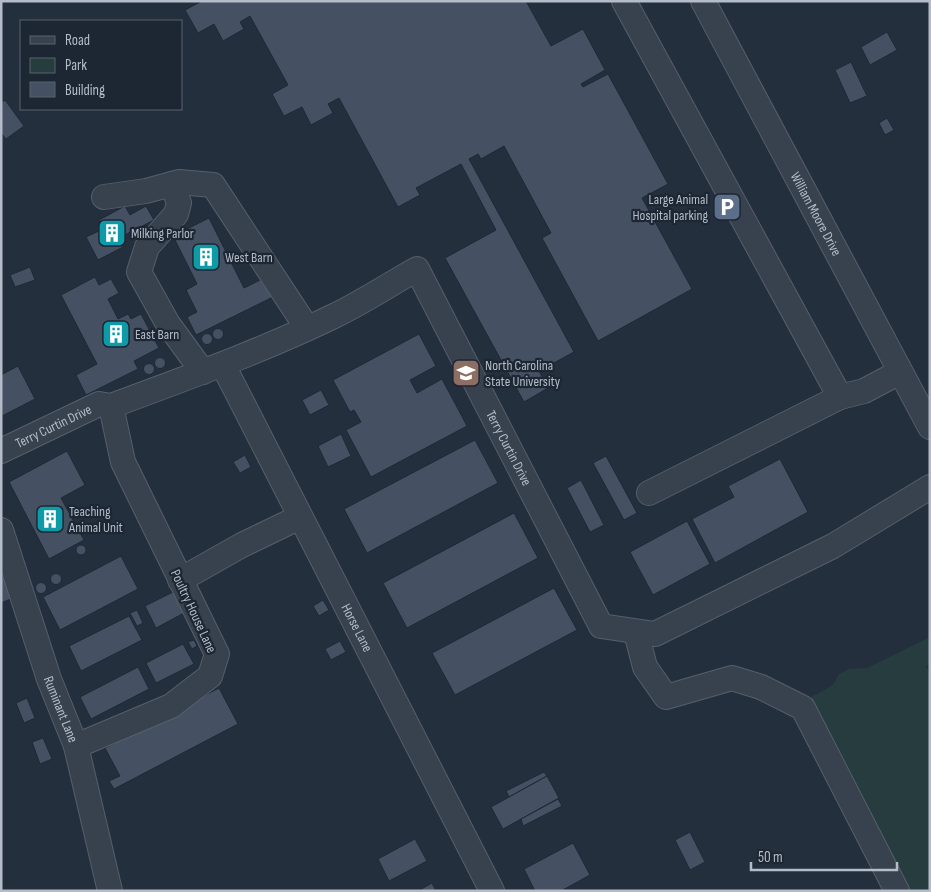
<svg xmlns="http://www.w3.org/2000/svg" width="931" height="892" font-family="'Sofia Sans Condensed',sans-serif">
<style>
.green{fill:#263c3f}
.building{fill:#455162;stroke:#1f2835}
.lines{fill:none;stroke-linecap:round;stroke-linejoin:round}
.minor-casing{stroke:#565f6c;stroke-width:26}
.minor{stroke:#38414e;stroke-width:24}
.labels{text-anchor:middle;stroke-width:4.5;stroke-linejoin:round;paint-order:stroke}
.poi-label{font-size:14px;fill:#b4bcc9;stroke:#1d2633;text-anchor:start}
.street-label{font-size:14px;fill:#b4bcc9;stroke:#1d2633}
</style>
<rect width="100%" height="100%" fill="#242f3e"/>
<polygon class="green" points="930,637 930,664 926,666 930,672 930,891 904,891 808,700 813,696 830,687 835,682 839,674 849,669 867,668"/>
<g class="building">
<polygon points="202,1 526,1 551,46 583,29 605,70 581,84 583,87 608,74 668,184 642,198 692,289 598,341 542,238 551,233 504,146 481,159 478,154 469,159 574,352 539,371 548,388 524,402 445,258 496,230 461,164 416,188 420,195 398,207 339,98 328,104 333,113 311,125 302,107 284,116 272,94 288,85 250,16 240,22 244,29 223,41 214,24 198,33 185,10"/>
<polygon points="887,32 897,50 870,65 861,47"/>
<polygon points="851,62 867,96 850,103 835,70"/>
<polygon points="5,100 24,126 6,139 1,133 1,103"/>
<polygon points="887,118 894,130 885,135 879,123"/>
<polygon points="125,206 130,215 146,206 154,220 119,238 123,247 98,260 86,237 103,229 99,220"/>
<polygon points="209,218 244,288 264,278 273,297 196,335 187,317 197,312 186,290 197,284 173,236"/>
<polygon points="30,267 35,280 15,287 10,275"/>
<polygon points="95,277 99,285 111,279 119,293 108,299 118,319 128,314 131,319 141,314 159,348 134,361 138,369 86,395 76,375 97,364 61,295"/>
<circle cx="218" cy="334" r="5.5"/>
<circle cx="207" cy="339" r="5.5"/>
<polygon points="419,334 436,366 410,380 417,393 442,379 467,426 371,477 346,430 361,422 354,410 350,412 333,380"/>
<circle cx="160" cy="363" r="5.5"/>
<circle cx="149" cy="369" r="5.5"/>
<polygon points="18,366 35,399 2,416 1,375"/>
<polygon points="321,390 329,405 310,415 302,400"/>
<polygon points="341,434 351,456 328,467 318,446"/>
<polygon points="475,440 498,483 367,553 344,509"/>
<polygon points="67,451 85,485 61,498 84,540 49,559 9,482"/>
<polygon points="245,455 251,467 240,473 233,462"/>
<polygon points="606,456 637,513 624,520 593,463"/>
<polygon points="780,459 808,512 715,563 692,519 734,497 728,486"/>
<polygon points="581,480 604,525 590,532 567,488"/>
<polygon points="514,513 538,558 407,628 383,583"/>
<polygon points="687,521 710,564 653,595 630,552"/>
<circle cx="81" cy="550" r="5"/>
<polygon points="121,556 138,589 60,630 43,597"/>
<polygon points="1,573 13,598 1,603"/>
<circle cx="56" cy="579" r="5.5"/>
<circle cx="41" cy="588" r="5.5"/>
<polygon points="554,588 577,630 455,695 432,653"/>
<polygon points="173,592 184,613 156,628 145,606"/>
<polygon points="323,600 329,610 319,616 313,606"/>
<polygon points="137,610 143,623 137,626 130,613"/>
<polygon points="129,616 142,640 81,671 69,646"/>
<polygon points="194,640 197,646 192,649 188,642"/>
<polygon points="340,641 346,652 331,660 325,649"/>
<polygon points="183,644 194,664 156,683 146,663"/>
<polygon points="138,667 149,689 91,719 80,697"/>
<polygon points="219,688 238,724 114,789 109,781 120,776 105,748"/>
<polygon points="27,698 35,718 24,723 16,703"/>
<polygon points="43,738 52,759 40,764 32,742"/>
<polygon points="544,772 547,776 509,797 506,791"/>
<polygon points="547,776 559,798 503,829 491,807"/>
<polygon points="558,799 562,806 523,826 521,819"/>
<polygon points="690,832 705,862 690,870 675,840"/>
<polygon points="415,839 427,861 389,881 378,859"/>
<polygon points="573,843 590,875 561,891 535,891 524,869"/>
<polygon points="432,883 436,891 418,891"/>
</g>
<g class="lines">
<defs>
<g id="minor">
<polyline points="624,1 840,397 864,391 900,372"/>
<path id="s1" d="M703,1L930,427"/>
<polyline points="172,184 179,203 176,214 147,247 139,272 168,324 203,372"/>
<polyline points="104,197 146,191 179,182 213,185 307,328"/>
<path id="s2" d="M223,365L492,891"/>
<path id="s3" d="M1,451L99,404L111,406C186,378 262,351 334,316C363,302 390,284 417,269L601,626L655,634L833,546L930,487"/>
<polyline points="649,493 840,397"/>
<path id="s4" d="M1,530L49,679L76,746L110,891"/>
<polyline points="180,580 242,545 300,517"/>
<polyline points="636,632 645,667 666,697 732,678 761,687 803,708 897,891"/>
<polyline points="76,746 171,706 210,676 217,654 123,462 111,406"/>
</g>
</defs>
<use href="#minor" class="minor-casing"/>
<use href="#minor" class="minor"/>
</g>
<defs>
<symbol id="parking-square" viewBox="-11 -11 22 22"><rect x="-9" y="-9" width="18" height="18" rx="4" fill="#5c6f8a" stroke="#1d2633"/><path d="M-3.5-5.5H1a3.5 3.5 0 0 1 0 7H-1V5.5H-3.5ZM-1-3.4V-.6H.8a1.4 1.4 0 0 0 0-2.8Z" fill="#fff"/></symbol>
<symbol id="building-square" viewBox="-11 -11 22 22"><rect x="-9" y="-9" width="18" height="18" rx="4" fill="#0f9aa8" stroke="#1d2633"/><path d="M-4-6H4V6H1V3H-1V6H-4ZM-2.5-4.3h1.7v1.8h-1.7ZM.8-4.3h1.7v1.8H.8ZM-2.5-1h1.7V.8h-1.7ZM.8-1h1.7V.8H.8Z" fill="#fff"/></symbol>
<symbol id="university-square" viewBox="-11 -11 22 22"><rect x="-9" y="-9" width="18" height="18" rx="4" fill="#8d6e63" stroke="#1d2633"/><path d="M0-5L7-2L0 1L-7-2ZM-4 1L0 2.5L4 1V4Q0 6-4 4Z" fill="#fff"/></symbol>
</defs>
<g fill-rule="evenodd">
<use href="#parking-square" x="711" y="191" width="32" height="32"/>
<use href="#building-square" x="96" y="217" width="32" height="32"/>
<use href="#building-square" x="190" y="241" width="32" height="32"/>
<use href="#building-square" x="100" y="318" width="32" height="32"/>
<use href="#university-square" x="450" y="357" width="32" height="32"/>
<use href="#building-square" x="34" y="503" width="32" height="32"/>
</g>
<g class="labels">
<g class="poi-label">
<text x="708" y="204" text-anchor="end">Large Animal<tspan x="708" dy="16">Hospital parking</tspan></text>
<text x="131" y="238">Milking Parlor</text>
<text x="225" y="262">West Barn</text>
<text x="135" y="339">East Barn</text>
<text x="485" y="370">North Carolina<tspan x="485" dy="16">State University</tspan></text>
<text x="69" y="516">Teaching<tspan x="69" dy="16">Animal Unit</tspan></text>
</g>
<g class="street-label">
<text dy="5" stroke="none"><textPath href="#s1" startOffset="241">William Moore Drive</textPath></text>
<text dy="5" stroke="none"><textPath href="#s3" startOffset="58">Terry Curtin Drive</textPath></text>
<text dy="5" stroke="none"><textPath href="#s3" startOffset="658">Terry Curtin Drive</textPath></text>
<text transform="translate(194 611) rotate(65)" y="5">Poultry House Lane</text>
<text dy="5" stroke="none"><textPath href="#s2" startOffset="295">Horse Lane</textPath></text>
<text dy="5" stroke="none"><textPath href="#s4" startOffset="189">Ruminant Lane</textPath></text>
</g>
</g>
<rect width="931" height="892" fill="none" stroke="#b4bcc9" stroke-width="5"/>
<rect x="20" y="20" width="162" height="90" fill="#1d2633" stroke="#59626f"/>
<rect x="30" y="36" width="25" height="8" fill="#38414e" stroke="#59626f"/>
<text x="65" y="45" font-size="15" fill="#b4bcc9">Road</text>
<rect x="30" y="58" width="25" height="15" fill="#263c3f" stroke="#59626f"/>
<text x="65" y="70" font-size="15" fill="#b4bcc9">Park</text>
<rect x="30" y="82" width="25" height="15" fill="#455162" stroke="#59626f"/>
<text x="65" y="95" font-size="15" fill="#b4bcc9">Building</text>
<path d="M751 862v8h146v-8" fill="none" stroke="#b4bcc9" stroke-width="2.5"/>
<text x="758" y="862" font-size="15" fill="#b4bcc9" stroke="#1d2633" stroke-width="4" paint-order="stroke">50 m</text>
</svg>
